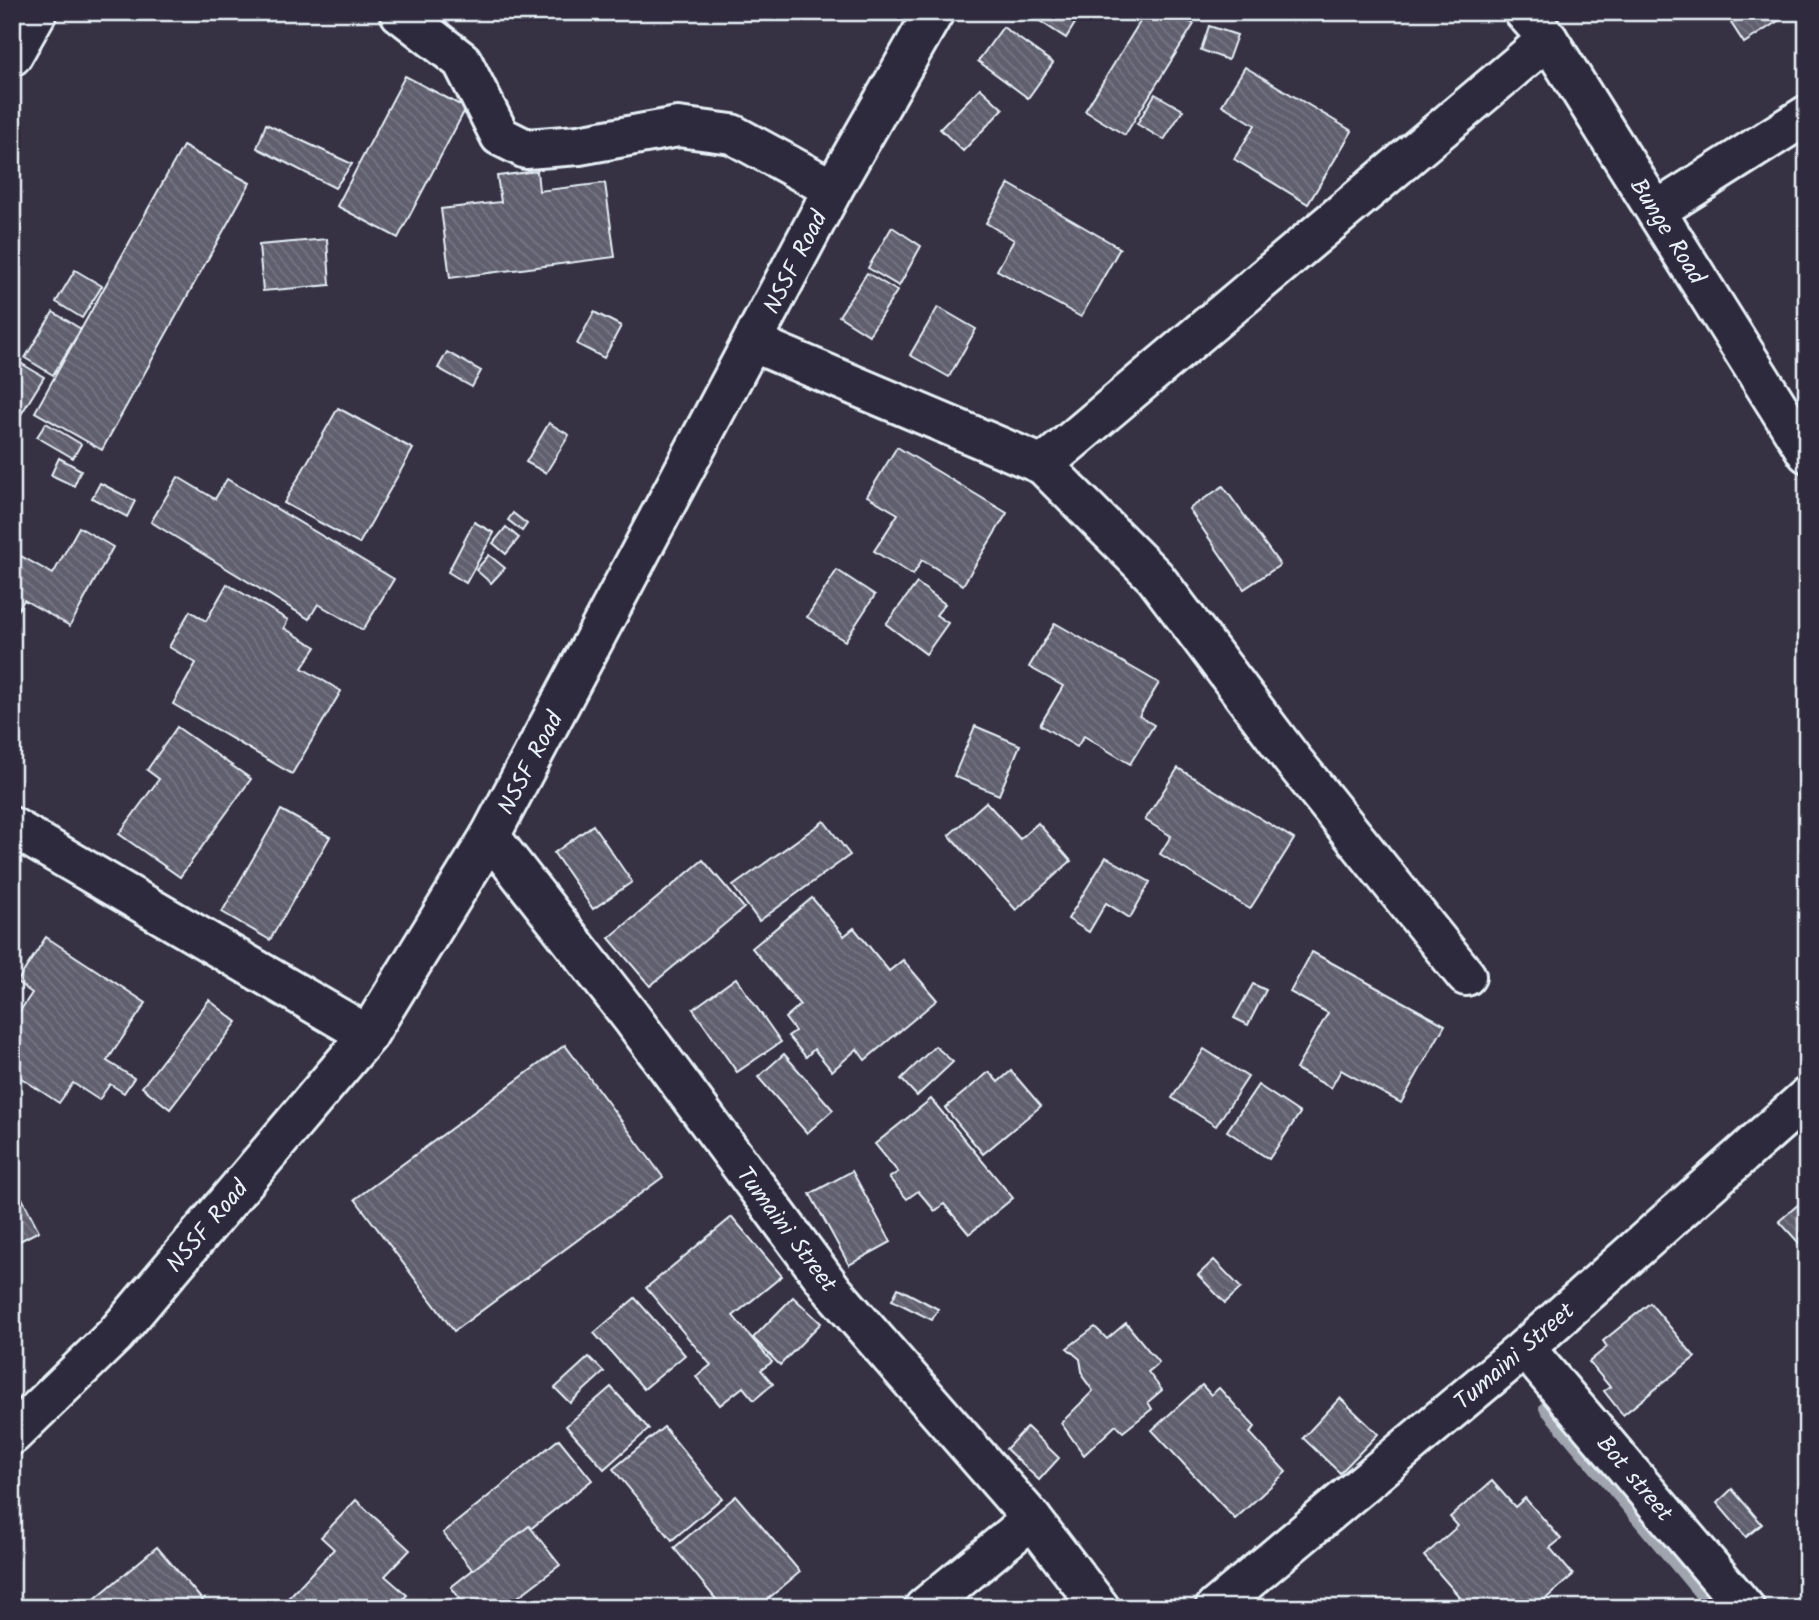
<svg xmlns="http://www.w3.org/2000/svg" width="1819" height="1620" font-family="Kalam,sans-serif">
<style>
.lines{fill:none;stroke-linecap:round;stroke-linejoin:round}
.stream{stroke:#a0a4af;stroke-width:14}
.building{fill:url(#building-back-hatch);stroke:#e8f1f8;stroke-width:2}
.street-casing{stroke:#e8f1f8;stroke-width:44}
.street{stroke:#2f2a3d;stroke-width:38}
.labels{text-anchor:middle;stroke-width:5;stroke-linejoin:round;paint-order:stroke}
.street-label{font-size:24px;fill:#e8f1f8;stroke:#2f2a3d}
</style>
<defs>
<pattern id="building-back-hatch" width="6" height="6" patternUnits="userSpaceOnUse" patternTransform="scale(1.75)"><rect width="6" height="6" fill="#605e6e"/><path d="M-1 5l2 2M0 0l6 6M5-1l2 2" fill="none" stroke="#777683"/></pattern>
</defs>
<rect width="100%" height="100%" fill="#363244"/>
<filter id="ink" filterUnits="userSpaceOnUse"><feTurbulence type="fractalNoise" baseFrequency=".0143" numOctaves="2"/><feDisplacementMap in="SourceGraphic" scale="14" xChannelSelector="R" yChannelSelector="G"/><feConvolveMatrix kernelMatrix="1 2 1 2 8 2 1 2 1" color-interpolation-filters="sRGB"/></filter>
<g filter="url(#ink)">
<g class="lines">
<polyline class="stream" points="1546,1408 1713,1608"/>
</g>
<g class="building">
<polygon points="1026,12 1082,12 1066,38"/>
<polygon points="1146,12 1174,12 1194,24 1125,135 1085,111"/>
<polygon points="1724,12 1792,12 1744,43"/>
<polygon points="1209,26 1237,35 1228,60 1201,50"/>
<polygon points="1003,27 1053,63 1028,98 978,61"/>
<polygon points="1245,67 1352,131 1308,204 1234,159 1255,125 1222,105"/>
<polygon points="405,76 466,108 398,238 337,206"/>
<polygon points="980,88 1003,109 963,151 940,129"/>
<polygon points="1155,94 1183,110 1164,140 1137,124"/>
<polygon points="266,124 352,164 335,188 257,148"/>
<polygon points="183,146 250,183 102,450 35,412"/>
<polygon points="537,171 539,191 605,183 615,257 450,278 441,209 501,202 497,176"/>
<polygon points="1009,184 1120,248 1081,317 997,270 1014,240 986,223"/>
<polygon points="892,227 921,246 899,286 868,268"/>
<polygon points="327,239 330,285 263,291 259,245"/>
<polygon points="75,270 102,286 82,318 56,302"/>
<polygon points="867,273 897,291 869,335 839,316"/>
<polygon points="938,307 976,329 949,377 910,355"/>
<polygon points="53,312 81,329 53,375 25,358"/>
<polygon points="594,312 621,326 604,358 577,344"/>
<polygon points="447,352 481,371 472,387 438,368"/>
<polygon points="12,358 44,377 12,429"/>
<polygon points="338,408 413,449 359,544 284,503"/>
<polygon points="46,423 81,444 73,458 37,437"/>
<polygon points="549,423 569,435 546,473 526,462"/>
<polygon points="897,447 1007,513 963,585 922,560 913,575 874,551 898,514 867,496"/>
<polygon points="59,458 81,470 74,486 51,475"/>
<polygon points="178,477 215,499 227,479 394,579 363,630 318,604 309,619 151,522"/>
<polygon points="100,483 135,501 127,517 92,498"/>
<polygon points="1223,486 1280,565 1244,589 1189,509"/>
<polygon points="513,513 527,524 522,531 508,520"/>
<polygon points="474,522 494,533 466,583 448,572"/>
<polygon points="79,527 113,547 70,626 24,600 12,620 12,551 53,574"/>
<polygon points="506,527 519,538 506,554 493,543"/>
<polygon points="489,555 505,568 491,583 476,570"/>
<polygon points="837,570 875,595 845,641 807,617"/>
<polygon points="917,583 945,604 936,615 948,623 926,654 886,624"/>
<polygon points="227,584 288,620 284,628 316,647 302,668 341,691 292,774 173,704 196,663 169,647 190,611 206,621"/>
<polygon points="1055,623 1159,683 1139,716 1154,725 1130,764 1084,736 1077,747 1040,725 1063,686 1029,667"/>
<polygon points="975,726 1020,745 999,795 954,776"/>
<polygon points="177,727 251,779 180,877 119,834 159,779 147,770"/>
<polygon points="1178,768 1294,839 1250,909 1160,854 1171,836 1145,820"/>
<polygon points="986,802 1020,839 1038,823 1071,861 1016,910 949,835"/>
<polygon points="281,810 330,837 270,940 222,912"/>
<polygon points="824,821 850,855 759,921 733,886"/>
<polygon points="593,825 632,882 593,909 554,853"/>
<polygon points="1106,857 1150,882 1130,918 1106,903 1089,932 1068,919"/>
<polygon points="703,860 744,908 650,986 609,938"/>
<polygon points="812,898 844,936 854,928 889,971 903,960 937,1000 865,1060 857,1049 832,1071 814,1049 806,1057 788,1036 795,1031 785,1018 800,1005 752,948"/>
<polygon points="46,937 146,1003 107,1061 134,1078 124,1093 110,1084 99,1100 73,1083 59,1103 12,1072 12,1044 15,1039 12,1037 12,1023 32,993 17,982"/>
<polygon points="1312,952 1445,1025 1401,1103 1341,1070 1331,1088 1296,1069 1328,1013 1290,992"/>
<polygon points="736,978 781,1042 737,1072 693,1009"/>
<polygon points="1253,984 1266,990 1248,1025 1234,1018"/>
<polygon points="209,1000 237,1022 170,1109 142,1087"/>
<polygon points="565,1045 663,1177 454,1331 355,1199"/>
<polygon points="935,1046 953,1062 917,1096 901,1079"/>
<polygon points="1204,1049 1248,1077 1216,1126 1172,1098"/>
<polygon points="784,1054 833,1110 807,1133 758,1077"/>
<polygon points="1011,1071 1041,1106 983,1154 945,1108 989,1072 998,1082"/>
<polygon points="1258,1085 1300,1113 1269,1159 1227,1131"/>
<polygon points="931,1099 1013,1198 969,1234 944,1204 935,1211 918,1191 907,1199 889,1178 898,1172 875,1144"/>
<polygon points="852,1171 891,1242 849,1265 810,1194"/>
<polygon points="12,1179 39,1231 12,1245"/>
<polygon points="1807,1197 1807,1252 1779,1221"/>
<polygon points="732,1217 782,1276 733,1316 772,1362 761,1370 773,1384 754,1400 743,1387 720,1405 696,1377 711,1365 646,1288"/>
<polygon points="1214,1260 1241,1288 1225,1303 1198,1275"/>
<polygon points="898,1288 938,1309 932,1320 892,1300"/>
<polygon points="793,1297 821,1323 780,1365 753,1338"/>
<polygon points="635,1298 685,1355 644,1389 594,1333"/>
<polygon points="1650,1303 1695,1357 1623,1415 1604,1391 1610,1387 1589,1362 1607,1347 1603,1341"/>
<polygon points="1126,1323 1159,1363 1148,1372 1162,1390 1148,1402 1152,1409 1123,1432 1116,1425 1084,1455 1061,1423 1093,1391 1083,1377 1080,1359 1067,1348 1095,1327 1107,1339"/>
<polygon points="589,1357 604,1372 570,1403 555,1388"/>
<polygon points="1202,1385 1211,1395 1219,1388 1255,1427 1250,1433 1286,1472 1235,1519 1152,1430"/>
<polygon points="611,1387 649,1429 604,1469 566,1426"/>
<polygon points="1340,1398 1378,1434 1340,1473 1303,1438"/>
<polygon points="664,1427 722,1498 672,1540 613,1469"/>
<polygon points="1027,1427 1059,1458 1039,1480 1006,1449"/>
<polygon points="559,1439 592,1480 475,1573 443,1533"/>
<polygon points="1492,1481 1515,1507 1525,1498 1561,1539 1550,1548 1573,1575 1535,1608 1469,1608 1424,1556 1458,1526 1450,1517"/>
<polygon points="1732,1489 1762,1524 1746,1537 1717,1503"/>
<polygon points="736,1496 800,1572 757,1608 723,1608 674,1548"/>
<polygon points="356,1500 410,1550 385,1576 407,1595 395,1608 279,1608 334,1549 321,1537"/>
<polygon points="529,1526 560,1565 514,1600 518,1608 467,1608 451,1587"/>
<polygon points="157,1547 209,1608 84,1608"/>
</g>
<g class="lines">
<defs>
<g id="street">
<polyline points="1524,12 1548,39 1807,453"/>
<polyline points="400,13 462,61 500,136 526,149 579,145 678,127 732,134 833,189"/>
<polyline points="12,56 37,12"/>
<polyline points="1656,211 1807,115"/>
<polyline points="754,343 1043,465 1155,577 1291,758 1466,976"/>
<polyline points="1043,465 1548,39"/>
<polyline points="12,827 368,1035"/>
<polyline points="490,836 631,1017 834,1292 1032,1519 1100,1608"/>
<polyline points="1525,1348 1745,1608"/>
<polyline points="12,1435 115,1335 368,1035 490,836 833,189 934,12"/>
<polyline points="924,1608 1032,1519"/>
<polyline points="1215,1608 1525,1348 1807,1097"/>
</g>
</defs>
<use href="#street" class="street-casing"/>
<use href="#street" class="street"/>
</g>
</g>
<g class="labels">
<g class="street-label">
<text transform="translate(1668 231) rotate(58)" y="8">Bunge Road</text>
<text transform="translate(795 262) rotate(-63)" y="8">NSSF Road</text>
<text transform="translate(530 763) rotate(-62)" y="8">NSSF Road</text>
<text transform="translate(207 1226) rotate(-50)" y="8">NSSF Road</text>
<text transform="translate(787 1229) rotate(53)" y="8">Tumaini Street</text>
<text transform="translate(1514 1356) rotate(-41)" y="8">Tumaini Street</text>
<text transform="translate(1635 1478) rotate(50)" y="8">Bot street</text>
</g>
</g>
<rect width="1819" height="1620" fill="none" stroke="#2f2a3d" stroke-width="42"/>
<rect x="21" y="21" width="1777" height="1578" fill="none" stroke="#e8f1f8" stroke-width="2.5" filter="url(#ink)"/>
</svg>
